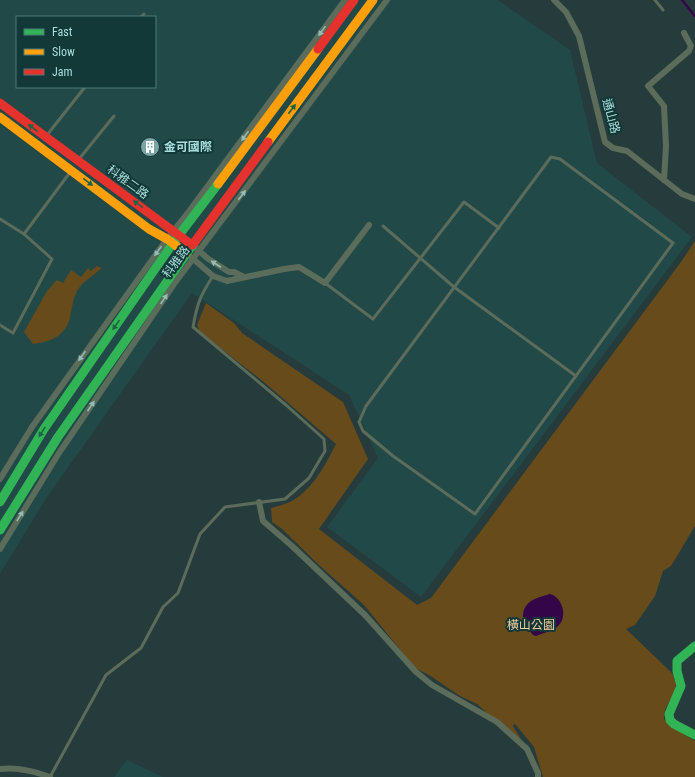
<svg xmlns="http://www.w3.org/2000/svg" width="695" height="777" font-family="'Roboto Condensed','Noto Sans TC',sans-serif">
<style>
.built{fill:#214948;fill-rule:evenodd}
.green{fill:#674b1b}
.water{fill:#340549}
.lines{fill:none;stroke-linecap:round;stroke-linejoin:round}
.stream{stroke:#340549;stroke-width:2.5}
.lane{stroke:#5c6c5b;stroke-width:3}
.street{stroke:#5c6c5b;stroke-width:6}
.fast{stroke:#30b455;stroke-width:9}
.slow{stroke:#ff9f0a;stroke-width:9}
.jam{stroke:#e5322d;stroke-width:9}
.oneway{fill:#92bcb5}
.oneway2{fill:#1c6442}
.labels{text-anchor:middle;stroke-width:4;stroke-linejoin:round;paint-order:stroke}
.street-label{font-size:12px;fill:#a9dedc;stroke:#123938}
.poi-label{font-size:12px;font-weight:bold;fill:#a9dedc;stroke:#123938;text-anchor:start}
.park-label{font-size:12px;fill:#f3cd9d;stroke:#123938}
</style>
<rect width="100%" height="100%" fill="#263b3b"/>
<g class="built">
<path d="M0,0H498L570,50L597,163L692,237L421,597L327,527L378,458L349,395L192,293L47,497L0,574ZM17,17H155V87H17Z"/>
<polygon points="127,760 163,777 114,777"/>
</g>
<g class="green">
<path d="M695,241V526L671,566L663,571L655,596L635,625L626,629L673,674L676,685L674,693L665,710L664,719L669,725L695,741V777H543L534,747L515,724H514L513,726L527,749L477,704L460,696L429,675L415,668L364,605L319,565L282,529L272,522L271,508C278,506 286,504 292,501C314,488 325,465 336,444L265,383L200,332L197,325L206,303L234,323L242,333L343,402L368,459L319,529L417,605L431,598L681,262Z"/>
<path d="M97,266L102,268C94,275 83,281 77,291C73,299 72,308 70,317C66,336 50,342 33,344L24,332L47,291L57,280L63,283L71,270L81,277L88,268L91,271Z"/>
</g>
<path class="water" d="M550,594C562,597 568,616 559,625C554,631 543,633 536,636L533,635L530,631L531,628L527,619L523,617C523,601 536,598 550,594Z"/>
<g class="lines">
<polyline class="stream" points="682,0 695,16"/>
<g class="lane">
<polyline points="655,0 663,10"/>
<polyline points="141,17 144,14"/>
<polyline points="47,135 85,87"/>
<polygon points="551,157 560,159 673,243 475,514 393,456 363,431 359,422 366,406"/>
<polyline points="79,159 114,116"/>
<polyline points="0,219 24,234 52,259 13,333 0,325"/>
<polyline points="383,226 454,287 576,376"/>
<polyline points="24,234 71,171"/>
<polyline points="325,283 373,319 464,202 499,228"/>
<path d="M50,777L106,675L141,648L163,607L178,593L200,534L225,507L285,499L309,478L325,451L324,439L286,405L193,327C197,304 200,296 213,276"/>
</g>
<g class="street">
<polyline points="554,0 566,12 579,36 605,142 613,148 627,151 682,194 695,199"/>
<polyline points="664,180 666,146 664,106 648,86 689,51 691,46 684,33"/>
<polyline points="196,248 207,258 229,272 234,272 244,277"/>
<polyline points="192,258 213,276 227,281 284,269 299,267 325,283 369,225"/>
<polyline points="0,479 32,427 167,239 190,210 345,0"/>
<polyline points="259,502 263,521 292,546 365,615 416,672 432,685 497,722 527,749 538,773 538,777"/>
<polyline points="0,549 59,453 174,284 387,0"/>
<path d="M0,769C17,767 34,771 50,777"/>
</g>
<g class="fast">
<polyline points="0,502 44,429 173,243 218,184"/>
<polyline points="0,530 58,437 194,243"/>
<polyline points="695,646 677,661 677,671 681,686 669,714 670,720 674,724 695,735"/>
</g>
<g class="slow">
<polyline points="0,117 149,229 167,239 186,253"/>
<polyline points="268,142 373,0"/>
<polyline points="218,184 318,49"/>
</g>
<g class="jam">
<polyline points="318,49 354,0"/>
<polyline points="0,103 192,245"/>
<polyline points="194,243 268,142"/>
</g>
</g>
<defs><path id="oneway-solid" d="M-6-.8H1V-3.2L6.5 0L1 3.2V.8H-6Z"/></defs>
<g class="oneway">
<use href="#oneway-solid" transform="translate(322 31) rotate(126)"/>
<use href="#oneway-solid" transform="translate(245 136) rotate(126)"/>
<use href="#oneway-solid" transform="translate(242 195) rotate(-53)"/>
<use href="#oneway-solid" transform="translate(158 251) rotate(126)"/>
<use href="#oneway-solid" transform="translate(216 264) rotate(-147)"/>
<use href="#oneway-solid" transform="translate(164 299) rotate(-56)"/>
<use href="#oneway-solid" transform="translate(82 356) rotate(126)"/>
<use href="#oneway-solid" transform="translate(91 406) rotate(-56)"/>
<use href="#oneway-solid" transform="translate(20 516) rotate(-58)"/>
</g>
<g class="oneway2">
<use href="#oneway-solid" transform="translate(292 109) rotate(-53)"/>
<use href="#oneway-solid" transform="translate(33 128) rotate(-143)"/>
<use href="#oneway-solid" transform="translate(88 182) rotate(37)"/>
<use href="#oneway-solid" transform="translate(138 204) rotate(-144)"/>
<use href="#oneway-solid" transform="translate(116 325) rotate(125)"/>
<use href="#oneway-solid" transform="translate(42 432) rotate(122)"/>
</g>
<defs>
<symbol id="building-disc" viewBox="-11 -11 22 22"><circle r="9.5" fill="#7ba5a4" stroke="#123938"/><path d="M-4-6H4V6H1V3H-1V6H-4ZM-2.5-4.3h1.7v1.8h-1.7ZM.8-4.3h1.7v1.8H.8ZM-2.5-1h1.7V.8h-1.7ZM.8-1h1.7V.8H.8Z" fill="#fff"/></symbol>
</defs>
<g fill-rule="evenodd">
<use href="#building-disc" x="139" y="136" width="22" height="22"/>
</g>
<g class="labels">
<g class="street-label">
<text transform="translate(611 116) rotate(75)" y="4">通山路</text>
<text transform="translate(128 182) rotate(36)" y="4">科雅二路</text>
<text transform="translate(176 262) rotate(-53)" y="4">科雅路</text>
</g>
<g class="poi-label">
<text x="164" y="151">金可國際</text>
</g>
<g class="park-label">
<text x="531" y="629">橫山公園</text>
</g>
</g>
<rect x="16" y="16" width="140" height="72" fill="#123938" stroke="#4e7b7a"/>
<rect x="24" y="29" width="20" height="6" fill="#30b455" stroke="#4e7b7a"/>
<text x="52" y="36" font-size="12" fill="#a9dedc">Fast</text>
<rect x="24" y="49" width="20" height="6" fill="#ff9f0a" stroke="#4e7b7a"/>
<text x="52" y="56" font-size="12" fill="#a9dedc">Slow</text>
<rect x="24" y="69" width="20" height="6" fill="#e5322d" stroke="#4e7b7a"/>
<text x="52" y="76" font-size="12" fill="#a9dedc">Jam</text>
</svg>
